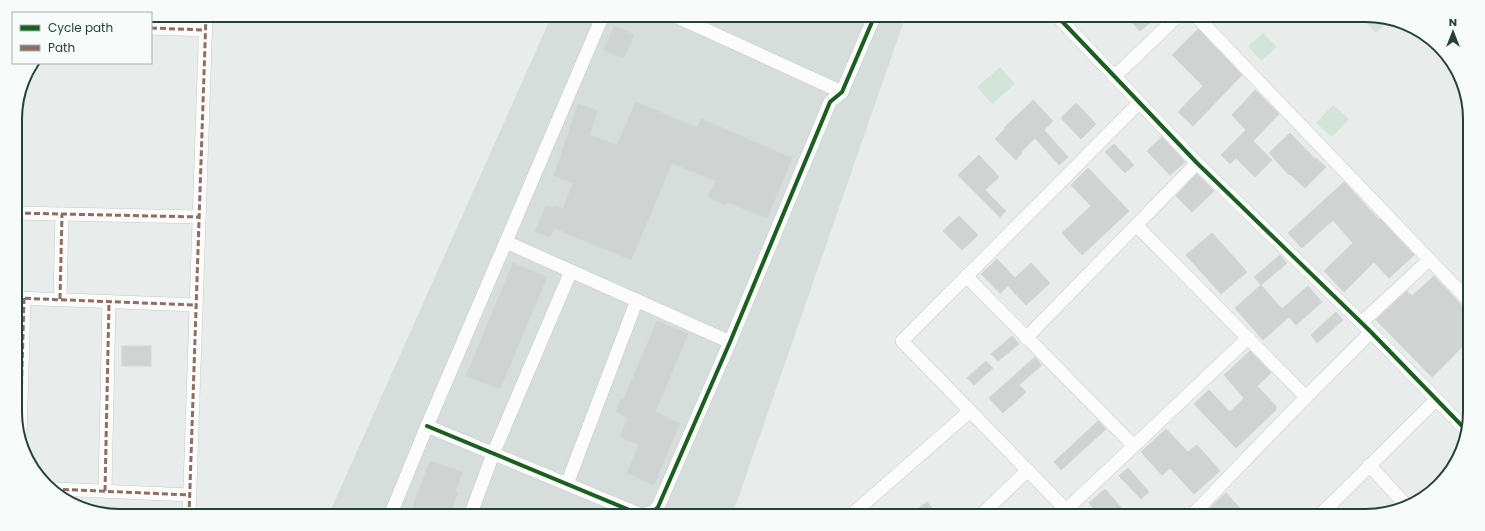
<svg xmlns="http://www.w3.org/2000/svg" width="1485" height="531" font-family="Poppins,sans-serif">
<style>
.built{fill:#d6dedb}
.green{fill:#d1e6d8}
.building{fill:#cfd4d2;stroke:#d1d6d4}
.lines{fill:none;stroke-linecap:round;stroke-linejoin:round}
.minor-casing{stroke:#c5cac8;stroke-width:14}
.minor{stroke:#fcfcfc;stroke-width:13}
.quiet{stroke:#8d6e63;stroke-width:3;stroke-dasharray:6 3;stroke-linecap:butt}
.cycleway-casing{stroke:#f7fbf9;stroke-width:6}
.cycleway{stroke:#1b5e20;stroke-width:4}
.rim{fill:none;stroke:#24423a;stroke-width:2}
</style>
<rect width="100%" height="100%" fill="#e8edeb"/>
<polygon class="built" points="552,15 906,15 732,516 328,516"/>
<g class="green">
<polygon points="1374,16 1390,19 1376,33 1367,23"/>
<polygon points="1263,33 1277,47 1261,61 1248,46"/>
<polygon points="1000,67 1015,84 992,104 977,87"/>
<polygon points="1333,105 1349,119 1332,137 1316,123"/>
</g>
<g class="building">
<polygon points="1125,15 1159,15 1140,31"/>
<polygon points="614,26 634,35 624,58 604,50"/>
<polygon points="1198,29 1242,75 1193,126 1178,112 1203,86 1172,55"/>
<polygon points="1255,90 1279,114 1253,141 1272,160 1255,177 1236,158 1230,164 1221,155 1246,130 1232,115"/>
<polygon points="1033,100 1053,121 1044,130 1068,157 1059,165 1035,138 1021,152 1022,153 1016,160 995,139 1005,129 1004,128"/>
<polygon points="636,102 697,128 701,119 792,158 767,218 727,202 725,205 708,197 716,181 672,163 631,260 554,228 550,237 535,231 546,206 553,208 554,205 563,209 573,183 554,176 578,104 598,111 589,135 617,145"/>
<polygon points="1076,103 1096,124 1081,139 1061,118"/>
<polygon points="1290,133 1315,159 1316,158 1326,167 1305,188 1290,174 1289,175 1269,153"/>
<polygon points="1162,137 1185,162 1170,175 1147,151"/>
<polygon points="1114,144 1134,165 1125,173 1105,152"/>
<polygon points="979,155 999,177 985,190 1006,211 1000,217 958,175"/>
<polygon points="1088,168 1129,211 1082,255 1062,233 1091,206 1071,185"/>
<polygon points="1197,174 1214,191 1192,212 1176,196"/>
<polygon points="1344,182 1379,220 1380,219 1414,255 1389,278 1374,262 1344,292 1324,271 1353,243 1333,220 1302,248 1288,233"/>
<polygon points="959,216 978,235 962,250 943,231"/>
<polygon points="1212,233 1247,272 1221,294 1186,255"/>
<polygon points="1280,255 1287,263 1261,285 1254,277"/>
<polygon points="997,259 1015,278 1031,263 1050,283 1026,305 1008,286 1000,293 981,274"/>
<polygon points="513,263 547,277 500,389 466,376"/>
<polygon points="1434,276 1464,308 1470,310 1470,355 1462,347 1432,377 1376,320 1407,291 1412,296"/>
<polygon points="1261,285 1282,309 1308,286 1322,302 1296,325 1289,317 1263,340 1235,308"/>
<polygon points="1336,312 1343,320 1317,343 1311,335"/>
<polygon points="657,321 688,334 655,412 680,423 654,485 627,473 639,445 620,437 628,418 616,412 621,398 624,399"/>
<polygon points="1012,336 1019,344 998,361 991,354"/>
<rect x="122" y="346" width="29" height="20"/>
<polygon points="1250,351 1271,373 1257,386 1276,406 1276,410 1236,448 1194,404 1209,390 1230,412 1244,398 1224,375"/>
<polygon points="1035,357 1042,365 1019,385 1026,392 1003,413 989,398"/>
<polygon points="986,361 993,368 974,385 967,378"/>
<polygon points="1098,421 1106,429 1061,470 1054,462"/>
<polygon points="1166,429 1188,452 1197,445 1220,471 1194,494 1170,468 1162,475 1141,452"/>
<polygon points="430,461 462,472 455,492 458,493 448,516 409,516"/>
<polygon points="1128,468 1149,492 1141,499 1119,476"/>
<polygon points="1105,489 1125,512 1121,516 1100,516 1089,503"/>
<polygon points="1226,493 1247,516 1219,516 1211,507"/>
<polygon points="927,502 938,516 921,516 916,510"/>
</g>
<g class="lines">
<defs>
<g id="minor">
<polyline points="673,15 842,92"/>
<polyline points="1056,15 1197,163 1371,332 1467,431"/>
<polyline points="1195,15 1470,302"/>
<polyline points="151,28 205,30"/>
<polyline points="1443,50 1445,52"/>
<polyline points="1114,77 1179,15"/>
<polyline points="16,213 199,217"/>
<polyline points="1137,226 1306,397"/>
<polyline points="506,242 730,342"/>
<polyline points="966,276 1134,446"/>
<polyline points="16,298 196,305"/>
<polyline points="60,299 62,214"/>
<polyline points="1361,323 1429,260"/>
<polyline points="1026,338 1197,163"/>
<path d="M427,426L639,514C647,515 653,513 658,507L730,342L830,102L842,92L875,15"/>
<polyline points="20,439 24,298"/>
<polyline points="1369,465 1405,504"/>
<polyline points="567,484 637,300"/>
<polyline points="54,489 190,495"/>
<polyline points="105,491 109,302"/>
<polyline points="1066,510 1248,338"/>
<polyline points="189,516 206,15"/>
<polyline points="390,516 427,426 603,15"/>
<polyline points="470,516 493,454 571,271"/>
<polyline points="850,516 970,411"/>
<polyline points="980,516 1028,470"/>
<polyline points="1072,516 902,341 1139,103"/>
<polyline points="1191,516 1306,397 1371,332"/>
<polyline points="1319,516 1436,400"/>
</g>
</defs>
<use href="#minor" class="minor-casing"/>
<use href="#minor" class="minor"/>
<g class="quiet">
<polyline points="151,28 205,30"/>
<polyline points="16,213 199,217"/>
<polyline points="16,298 196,305"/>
<polyline points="60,299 62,214"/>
<polyline points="20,439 24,298"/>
<polyline points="54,489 190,495"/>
<polyline points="105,491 109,302"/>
<polyline points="189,516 206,15"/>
</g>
<defs>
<g id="cycleway">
<polyline points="1056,15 1197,163 1371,332 1467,431"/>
<path d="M427,426L639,514C647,515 653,513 658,507L730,342L830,102L842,92L875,15"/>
</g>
</defs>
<use href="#cycleway" class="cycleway-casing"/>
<use href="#cycleway" class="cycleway"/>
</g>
<path d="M0 0H1485V531H0ZM119 22H1366A97 97 0 0 1 1463 119V412A97 97 0 0 1 1366 509H119A97 97 0 0 1 22 412V119A97 97 0 0 1 119 22Z" fill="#f7fbf9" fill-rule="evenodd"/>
<path class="rim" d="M119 22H1366A97 97 0 0 1 1463 119V412A97 97 0 0 1 1366 509H119A97 97 0 0 1 22 412V119A97 97 0 0 1 119 22Z"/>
<rect x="12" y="12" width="140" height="52" fill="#f7fbf9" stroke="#a3b1ad"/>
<rect x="20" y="25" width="20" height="6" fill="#1b5e20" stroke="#a3b1ad"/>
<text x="48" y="32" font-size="12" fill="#24423a">Cycle path</text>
<rect x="20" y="45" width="20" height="6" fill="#8d6e63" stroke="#a3b1ad"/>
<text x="48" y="52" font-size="12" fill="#24423a">Path</text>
<g transform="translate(1453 32)" stroke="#f7fbf9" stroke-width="3" paint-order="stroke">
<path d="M0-3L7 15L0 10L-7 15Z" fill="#24423a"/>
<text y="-6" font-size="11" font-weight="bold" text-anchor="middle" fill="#24423a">N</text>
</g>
</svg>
